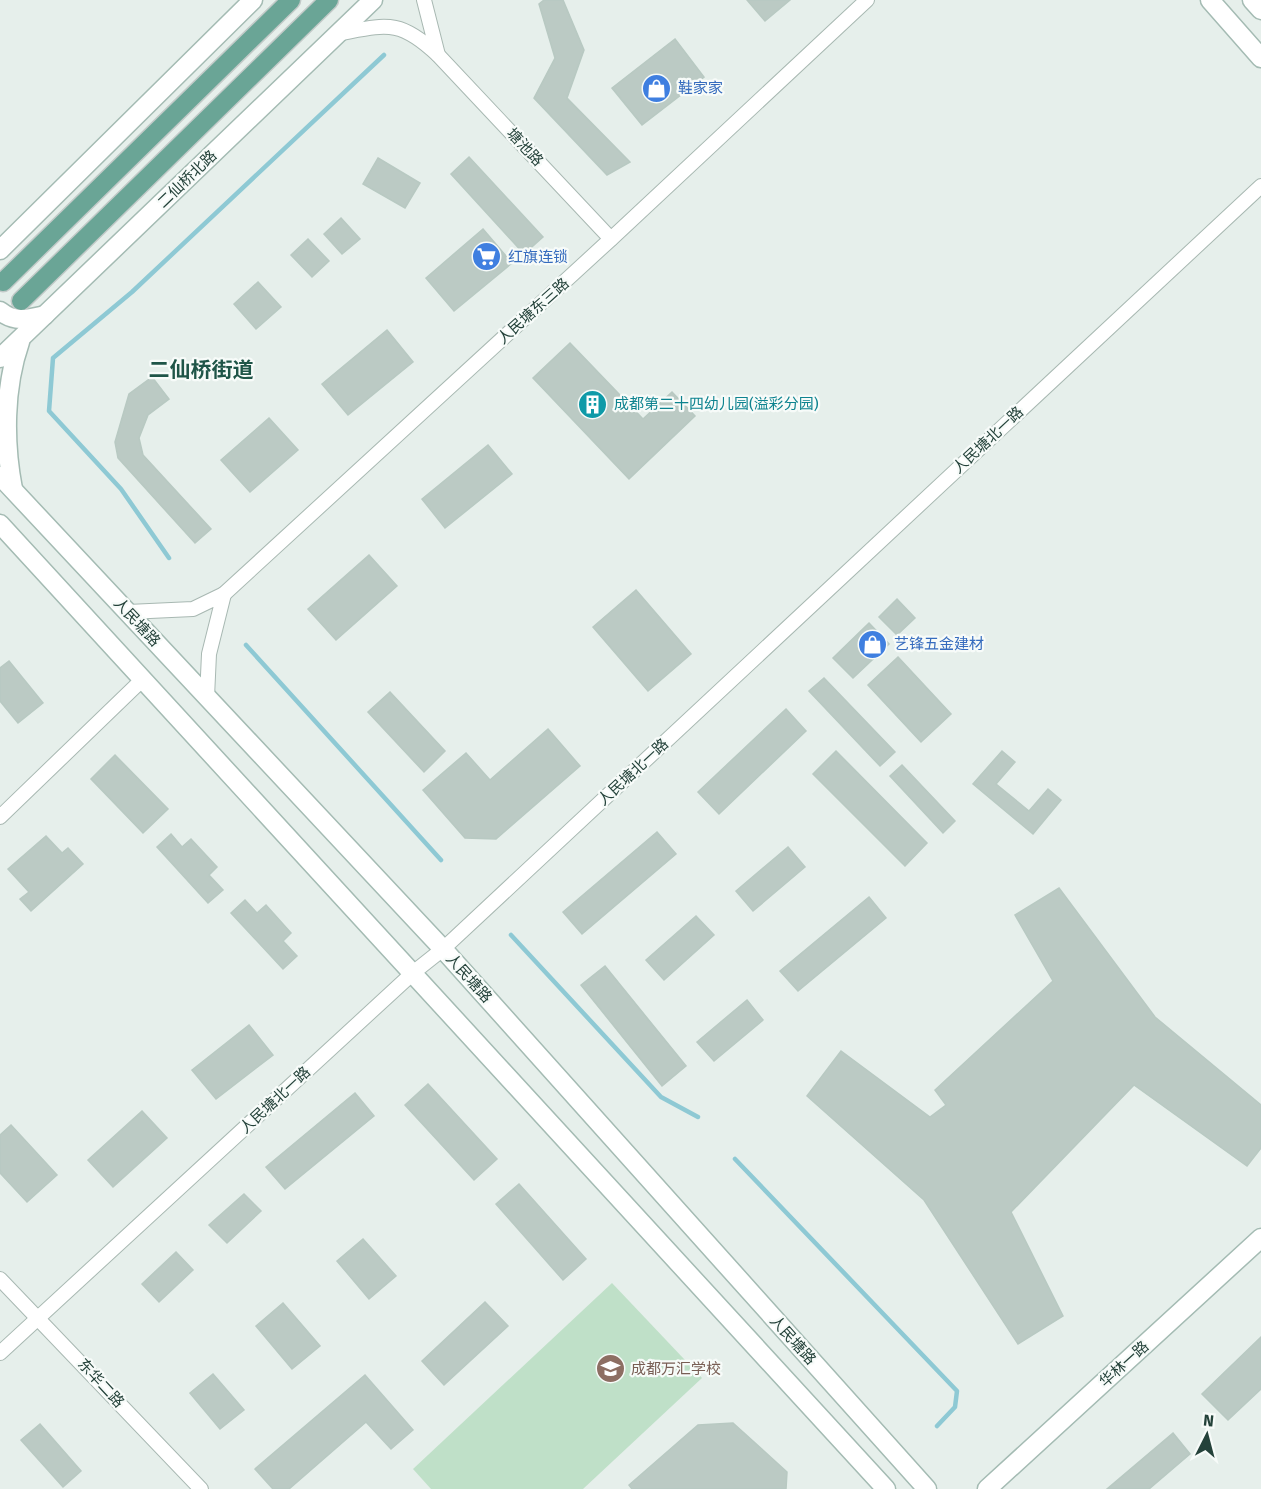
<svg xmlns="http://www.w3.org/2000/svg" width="1261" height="1489" font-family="'Fira Sans','Noto Sans SC',sans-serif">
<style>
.green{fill:#bfe0c8}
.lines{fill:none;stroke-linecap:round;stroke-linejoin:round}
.stream{stroke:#8ec9d4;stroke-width:4.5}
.building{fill:#bbcac4;stroke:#b8c9c2;stroke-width:1.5}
.street-casing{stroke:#a8b8b2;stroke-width:16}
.secondary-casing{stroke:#a4bbb3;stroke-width:21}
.primary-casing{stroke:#c2cac8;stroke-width:21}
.street{stroke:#fff;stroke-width:14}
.secondary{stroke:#fff;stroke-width:18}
.primary{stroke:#6aa596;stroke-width:18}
.labels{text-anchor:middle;stroke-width:4.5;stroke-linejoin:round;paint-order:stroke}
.shop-label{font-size:15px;fill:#366cbe;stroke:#f7fbf9;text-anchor:start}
.street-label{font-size:15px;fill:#24423a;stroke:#f7fbf9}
.culture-label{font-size:15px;fill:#0d838f;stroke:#f7fbf9;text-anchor:start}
.education-label{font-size:15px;fill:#785e54;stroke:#f7fbf9;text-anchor:start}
.district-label{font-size:21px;font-weight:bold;fill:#1f5548;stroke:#f7fbf9}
</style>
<rect width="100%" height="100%" fill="#e6efeb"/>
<polygon class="green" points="612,1283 702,1378 583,1489 431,1489 413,1469"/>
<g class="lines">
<g class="stream">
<polyline points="169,558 121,489 49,411 53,358 132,292 384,55"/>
<polyline points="246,645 441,860"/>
<polyline points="511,935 661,1097 698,1117"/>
<polyline points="735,1159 957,1391 955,1407 937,1426"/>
</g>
</g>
<g class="building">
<polygon points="544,0 563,0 584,50 567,98 630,162 607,175 534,98 555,58 539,4"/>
<polygon points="747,0 790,0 765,21"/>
<polygon points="675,39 704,77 642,125 612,88"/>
<polygon points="469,157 543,237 524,254 451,174"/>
<polygon points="378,158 420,183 405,208 363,184"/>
<polygon points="341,218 360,239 342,254 324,234"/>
<polygon points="483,229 512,263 454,311 426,278"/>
<polygon points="308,239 329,261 312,277 291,255"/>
<polygon points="258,282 281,307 256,329 234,304"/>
<polygon points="387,330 413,362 348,415 322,384"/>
<polygon points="570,343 643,419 672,392 695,416 629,479 533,378"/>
<polygon points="152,377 169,399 148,415 139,438 143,455 211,529 195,543 118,458 115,442 129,394"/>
<polygon points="269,418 298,450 250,492 221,460"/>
<polygon points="488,445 512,474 445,528 422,499"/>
<polygon points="369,555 397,586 336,640 308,609"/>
<polygon points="636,590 691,654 648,691 593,627"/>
<polygon points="897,599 915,618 897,635 879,617"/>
<polygon points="869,623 889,644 853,678 833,658"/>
<polygon points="898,657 951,714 921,742 868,685"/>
<polygon points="9,661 43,703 18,723 0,701 0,668"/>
<polygon points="824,678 895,752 880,766 809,691"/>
<polygon points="390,692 445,751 424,772 368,712"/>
<polygon points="786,709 806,731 719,814 698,792"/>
<polygon points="548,729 580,766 496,839 465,838 423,790 466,753 490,780"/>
<polygon points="836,751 927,843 905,866 813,774"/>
<polygon points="1002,751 1015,762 996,784 1029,811 1048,789 1061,800 1033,834 973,784"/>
<polygon points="115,755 168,809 143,833 91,779"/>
<polygon points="902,765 955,821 943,833 890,776"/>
<polygon points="657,832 676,854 582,934 563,912"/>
<polygon points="171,834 182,847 191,839 217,867 209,875 223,890 208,903 157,847"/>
<polygon points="46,836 62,853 68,848 83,864 31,911 20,899 29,892 8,869"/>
<polygon points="788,847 805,867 753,911 736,891"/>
<polygon points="1059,888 1155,1017 1261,1105 1261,1148 1247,1166 1134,1085 1011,1212 1063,1316 1018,1344 924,1200 807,1096 841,1051 930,1117 946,1105 935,1090 1053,981 1015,915"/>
<polygon points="869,897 886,918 798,991 780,971"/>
<polygon points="245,900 257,913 266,905 291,933 283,941 297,956 283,969 231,913"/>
<polygon points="696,916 714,935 664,980 646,960"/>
<polygon points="605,966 686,1066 662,1086 581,985"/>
<polygon points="747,1000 763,1020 714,1061 697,1042"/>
<polygon points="249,1025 273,1055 216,1099 192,1070"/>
<polygon points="428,1084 497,1159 474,1180 405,1105"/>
<polygon points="355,1093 374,1116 285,1189 266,1167"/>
<polygon points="142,1111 167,1138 113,1187 88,1160"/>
<polygon points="11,1125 57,1175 27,1202 0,1173 0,1135"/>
<polygon points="519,1184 586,1259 563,1280 496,1204"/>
<polygon points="244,1194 261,1211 227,1243 209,1225"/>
<polygon points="363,1239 396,1276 369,1299 337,1261"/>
<polygon points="176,1252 193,1270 159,1302 142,1284"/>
<polygon points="485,1302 508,1326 444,1385 422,1361"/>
<polygon points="283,1303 320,1346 292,1369 256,1326"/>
<polygon points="1261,1337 1261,1389 1228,1420 1202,1394"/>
<polygon points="213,1374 244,1410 220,1429 190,1393"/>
<polygon points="365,1375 413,1430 391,1449 366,1422 289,1489 273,1489 255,1469"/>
<polygon points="733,1423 787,1472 786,1489 632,1489 629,1485 698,1425"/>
<polygon points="40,1424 81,1471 63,1487 21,1440"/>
<polygon points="1173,1433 1190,1454 1149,1489 1107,1489"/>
</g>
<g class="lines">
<defs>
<g id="street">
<path d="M336,34C386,25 399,18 438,55L424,0"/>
<polyline points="438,55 611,239"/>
<polyline points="224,594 611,239 867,0"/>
<polyline points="128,612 193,609 224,594 209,654 207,697"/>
<polyline points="0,817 143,679"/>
<polyline points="0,1279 201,1489"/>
<polyline points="0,1353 414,972 443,949 1261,186"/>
</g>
<g id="secondary">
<polyline points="1210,0 1261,58"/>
<polyline points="1252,0 1261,10"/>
<polyline points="0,250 253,0"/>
<path d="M0,311C15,323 28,319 45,315"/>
<polyline points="0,358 373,0"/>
<polyline points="0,476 443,949 927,1489"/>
<path d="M13,489C4,442 4,388 20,342"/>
<polyline points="0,524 886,1489"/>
<polyline points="987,1489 1261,1238"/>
</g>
<g id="primary">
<polyline points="3,282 291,0"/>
<polyline points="21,301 329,0"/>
</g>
</defs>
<use href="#street" class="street-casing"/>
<use href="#secondary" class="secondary-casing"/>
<use href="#primary" class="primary-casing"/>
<use href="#street" class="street"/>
<use href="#secondary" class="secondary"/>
<use href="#primary" class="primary"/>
</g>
<defs>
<symbol id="shop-disc" viewBox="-11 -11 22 22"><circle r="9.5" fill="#3f7fe0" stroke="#f7fbf9"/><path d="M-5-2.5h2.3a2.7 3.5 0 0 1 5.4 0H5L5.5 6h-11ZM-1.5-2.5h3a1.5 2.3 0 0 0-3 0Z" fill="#fff"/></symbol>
<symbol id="supermarket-disc" viewBox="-11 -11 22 22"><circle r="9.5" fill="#3f7fe0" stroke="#f7fbf9"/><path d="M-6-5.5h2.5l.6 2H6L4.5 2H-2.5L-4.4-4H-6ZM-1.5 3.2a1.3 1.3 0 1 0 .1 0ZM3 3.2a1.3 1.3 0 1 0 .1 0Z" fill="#fff"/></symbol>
<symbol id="building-disc" viewBox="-11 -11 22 22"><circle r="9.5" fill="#0f9aa8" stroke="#f7fbf9"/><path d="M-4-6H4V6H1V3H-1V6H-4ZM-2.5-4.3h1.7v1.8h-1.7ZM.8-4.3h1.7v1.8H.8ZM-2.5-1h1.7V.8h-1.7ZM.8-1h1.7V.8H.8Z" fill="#fff"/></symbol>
<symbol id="school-disc" viewBox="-11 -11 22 22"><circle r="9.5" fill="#8d6e63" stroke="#f7fbf9"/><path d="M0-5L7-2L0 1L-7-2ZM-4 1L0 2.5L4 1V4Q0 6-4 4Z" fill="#fff"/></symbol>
</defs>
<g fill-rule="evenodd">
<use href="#shop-disc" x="640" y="72" width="33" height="33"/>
<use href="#supermarket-disc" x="470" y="240" width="33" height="33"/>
<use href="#building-disc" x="576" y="388" width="33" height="33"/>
<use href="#shop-disc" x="856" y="628" width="33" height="33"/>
<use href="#school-disc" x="594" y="1352" width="33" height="33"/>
</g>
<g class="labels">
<g class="shop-label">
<text x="678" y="93">鞋家家</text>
<text x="508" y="262">红旗连锁</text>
<text x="894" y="649">艺锋五金建材</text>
</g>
<g class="street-label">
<text transform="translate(525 147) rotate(47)" y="5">塘池路</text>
<text transform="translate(187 179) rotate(-44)" y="5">二仙桥北路</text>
<text transform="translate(533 311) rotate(-42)" y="5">人民塘东三路</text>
<text transform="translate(988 440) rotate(-43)" y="5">人民塘北一路</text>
<text transform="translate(137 622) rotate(47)" y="5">人民塘路</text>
<text transform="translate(633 772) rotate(-43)" y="5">人民塘北一路</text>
<text transform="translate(469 978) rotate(48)" y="5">人民塘路</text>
<text transform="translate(275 1100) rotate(-43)" y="5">人民塘北一路</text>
<text transform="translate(793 1340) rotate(48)" y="5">人民塘路</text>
<text transform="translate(1124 1364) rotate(-42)" y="5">华林一路</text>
<text transform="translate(101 1383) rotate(47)" y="5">东华二路</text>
</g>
<g class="culture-label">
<text x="614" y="409">成都第二十四幼儿园(溢彩分园)</text>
</g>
<g class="education-label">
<text x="631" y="1374">成都万汇学校</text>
</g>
<g class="district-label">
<text x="201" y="377">二仙桥街道</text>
</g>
</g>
<g transform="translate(1207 1435) rotate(6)" stroke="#f7fbf9" stroke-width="4.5" paint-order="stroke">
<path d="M0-4.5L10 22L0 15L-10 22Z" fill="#24423a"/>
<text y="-9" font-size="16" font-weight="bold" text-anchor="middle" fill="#24423a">N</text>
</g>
</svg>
